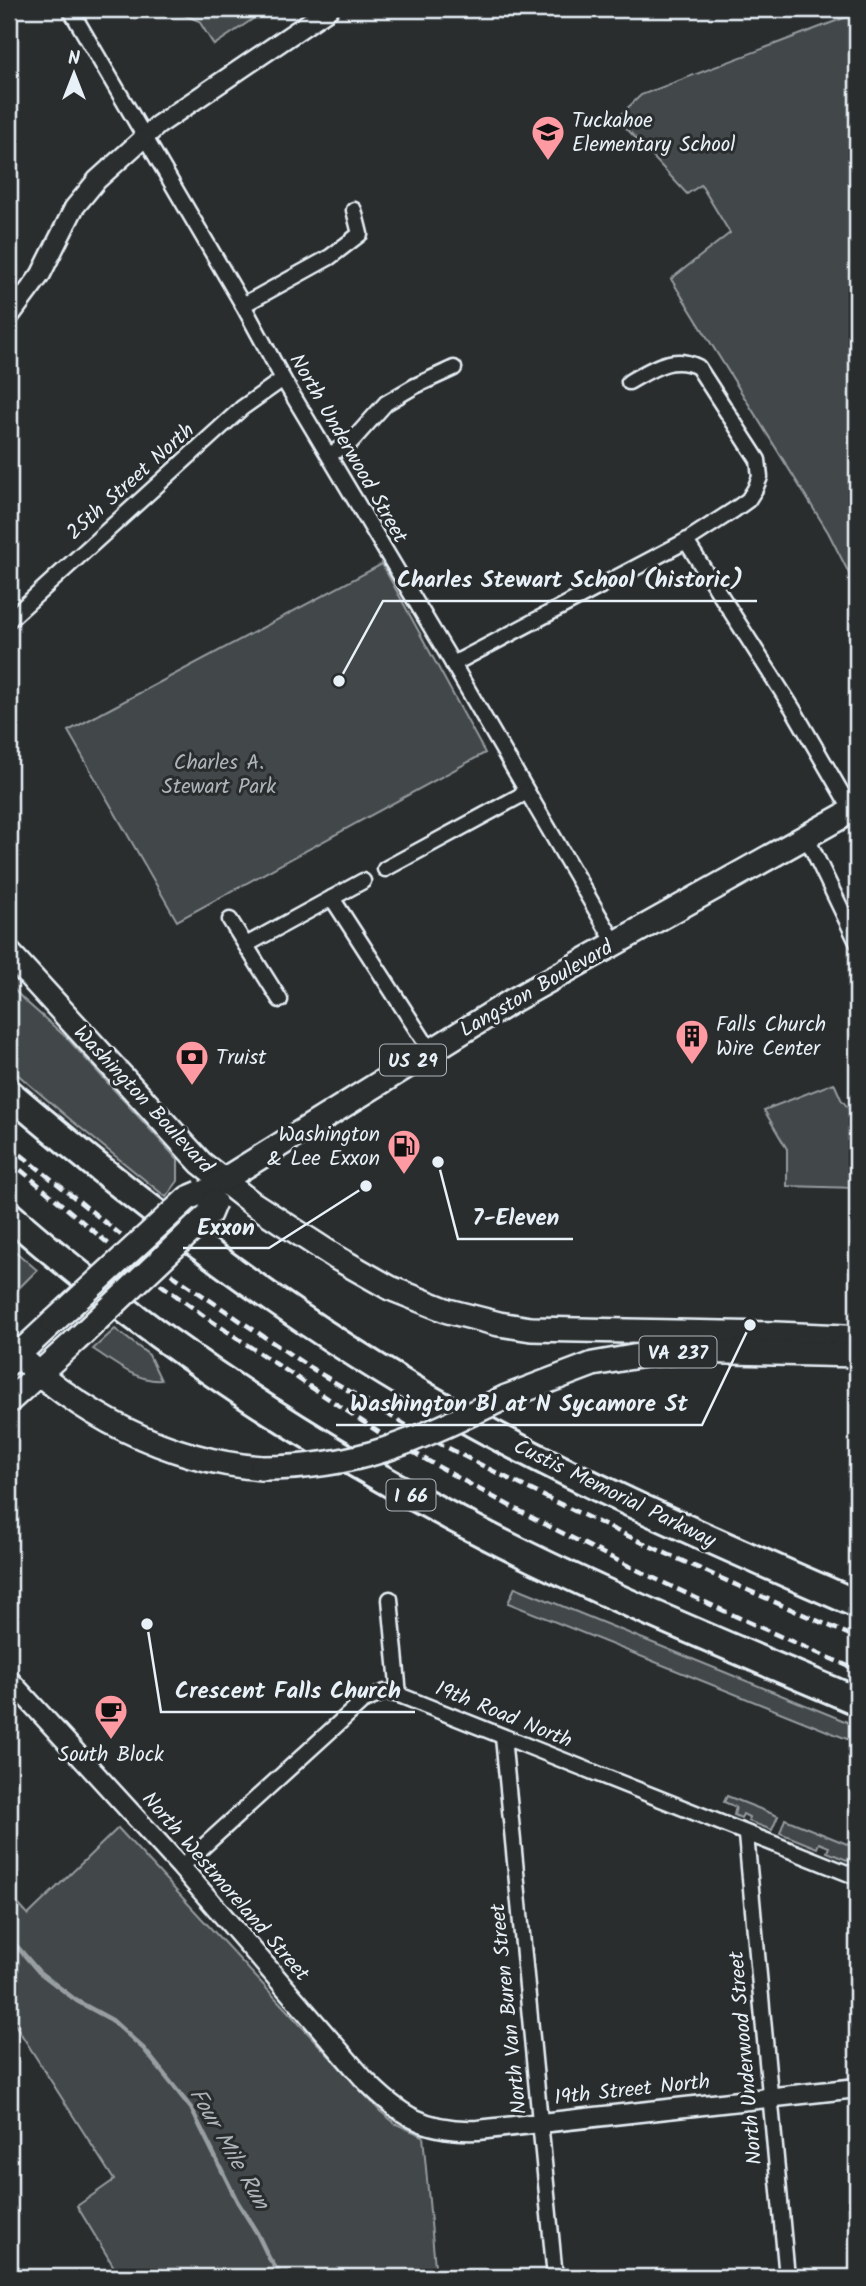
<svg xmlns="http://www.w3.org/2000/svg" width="866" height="2286" font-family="Kalam,sans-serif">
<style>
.green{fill:#424648;stroke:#959ca0;stroke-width:2}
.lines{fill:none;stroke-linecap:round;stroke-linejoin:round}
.stream{stroke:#989fa3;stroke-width:4.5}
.minor-casing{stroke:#e8f1f8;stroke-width:19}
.tertiary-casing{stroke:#e8f1f8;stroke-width:23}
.primary-casing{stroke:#e8f1f8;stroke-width:28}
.motorway-casing{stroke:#e8f1f8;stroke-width:32}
.minor{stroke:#2a2d2e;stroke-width:14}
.tertiary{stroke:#2a2d2e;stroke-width:18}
.primary{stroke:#2a2d2e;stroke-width:23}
.motorway{stroke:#2a2d2e;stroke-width:26}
.rail{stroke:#e8f1f8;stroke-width:4.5;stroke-dasharray:10 5;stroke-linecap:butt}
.primary-bridge-casing{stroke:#e8f1f8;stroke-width:28;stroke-linecap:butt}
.primary-bridge{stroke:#2a2d2e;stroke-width:23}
.labels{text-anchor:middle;stroke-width:6;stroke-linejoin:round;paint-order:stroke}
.shield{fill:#2a2d2e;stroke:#afb6bb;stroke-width:2}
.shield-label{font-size:19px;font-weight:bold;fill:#e8f1f8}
.poi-label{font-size:21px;fill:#e8f1f8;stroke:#2a2d2e;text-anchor:start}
.street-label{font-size:21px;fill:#e8f1f8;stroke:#2a2d2e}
.park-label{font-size:21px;fill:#aeb5ba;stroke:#2a2d2e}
.water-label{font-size:23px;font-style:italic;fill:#acb3b9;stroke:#2a2d2e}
.leader{fill:none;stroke:#e8f1f8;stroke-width:2.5}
.callout-dot{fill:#e8f1f8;stroke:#2a2d2e;stroke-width:2.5}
.callout-label{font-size:23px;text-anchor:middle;font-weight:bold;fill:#e8f1f8;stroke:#2a2d2e;stroke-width:6;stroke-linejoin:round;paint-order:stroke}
</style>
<rect width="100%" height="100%" fill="#2a2d2e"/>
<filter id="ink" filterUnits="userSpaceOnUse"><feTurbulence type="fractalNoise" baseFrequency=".0143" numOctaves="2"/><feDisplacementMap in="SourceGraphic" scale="14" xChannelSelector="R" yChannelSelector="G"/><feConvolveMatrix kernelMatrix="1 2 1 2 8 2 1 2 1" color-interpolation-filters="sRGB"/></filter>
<g filter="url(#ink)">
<g class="green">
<polygon points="170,9 268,9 214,45 199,21"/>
<polygon points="857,13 857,589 828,532 671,279 730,233 701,185 687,194 617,118 641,95"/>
<polygon points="382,564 485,753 177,921 68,731"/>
<polygon points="9,984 23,999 67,1038 178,1160 178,1181 166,1197 72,1121 9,1067"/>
<polygon points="834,1083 841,1099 857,1119 857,1188 787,1186 787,1149 764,1110"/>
<polygon points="9,1246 37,1270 9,1298"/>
<path d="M115,1329L149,1355L161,1380C137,1382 113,1362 93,1349Z"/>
<polygon points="515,1587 857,1726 857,1743 508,1603"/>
<polygon points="727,1796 778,1816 772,1830 748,1821 749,1817 743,1814 741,1818 734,1815 736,1807 724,1802"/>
<polygon points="785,1819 857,1848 857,1864 827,1852 829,1847 819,1843 817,1848 780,1833"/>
<polygon points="118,1828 380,2111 396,2124 423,2136 436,2277 120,2277 77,2206 114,2180 9,2015 9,1894 28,1915"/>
</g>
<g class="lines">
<polyline class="stream" points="9,1937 39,1972 77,2001 112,2020 144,2049 191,2108 237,2201 257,2233 269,2258 282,2277"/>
<defs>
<g id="minor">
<polyline points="70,9 243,305 283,379 453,664 615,943"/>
<polyline points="243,305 330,257 360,234 354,210"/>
<polyline points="329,455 351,442 386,403 415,386 454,368"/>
<polyline points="686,541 793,709 852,811"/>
<polyline points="9,620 242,408 283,379"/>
<path d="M453,664L686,541L734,510L748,500L755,489L760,477L758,460L698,367C672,354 652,369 629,382"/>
<polyline points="807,838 857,942"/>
<polyline points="385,869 527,792"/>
<polyline points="332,898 430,1050"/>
<polyline points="230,920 280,1000"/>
<polyline points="246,945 363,881"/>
<polyline points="390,1599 399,1695"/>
<polyline points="503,1737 555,2277"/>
<polyline points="746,1835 787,2277"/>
<polyline points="181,1867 362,1702 385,1692 399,1695 857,1877"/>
</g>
<g id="tertiary">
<polyline points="9,317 41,274 74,208 97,180 158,125 329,9"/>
<path d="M9,1679L181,1867L363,2078C399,2115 424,2132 478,2130L857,2088"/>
</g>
<g id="primary">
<polyline points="9,953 201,1163 252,1203 337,1258 390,1288 448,1311 499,1324 531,1329 776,1334 845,1337 857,1340"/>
<polyline points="212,1187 512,1001 857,808"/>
<path d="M9,1346C76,1413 167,1461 262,1468"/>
<polyline points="9,1363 53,1322"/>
<polyline points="506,1397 593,1364 650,1354 690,1351 857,1355"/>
<polyline points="9,1401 76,1340"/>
</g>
<g id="motorway">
<path d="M9,1093C150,1213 298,1326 460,1416C588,1488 723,1545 857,1604"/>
<path d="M9,1215C153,1341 316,1448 486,1535C607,1597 733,1648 857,1701"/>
</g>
</defs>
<use href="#minor" class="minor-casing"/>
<use href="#tertiary" class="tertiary-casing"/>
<use href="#primary" class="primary-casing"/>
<use href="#motorway" class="motorway-casing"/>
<use href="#minor" class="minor"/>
<use href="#tertiary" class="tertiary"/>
<use href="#primary" class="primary"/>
<use href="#motorway" class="motorway"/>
<g class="rail">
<polyline points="9,1145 121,1235"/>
<polyline points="9,1160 110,1245"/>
<polyline points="171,1274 306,1365 414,1430"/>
<polyline points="160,1284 207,1318 389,1439"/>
<path d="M435,1441C573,1514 715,1576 857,1638"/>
<path d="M411,1451C554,1534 705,1604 857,1670"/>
</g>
<defs>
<g id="primary-bridge">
<polyline points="53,1322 188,1198 200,1193"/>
<polyline points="76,1340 209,1214 214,1202"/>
<path d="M262,1468C362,1468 419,1439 506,1397"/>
</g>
</defs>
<use href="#primary-bridge" class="primary-bridge-casing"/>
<use href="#primary-bridge" class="primary-bridge"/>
</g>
</g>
<defs>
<symbol id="school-pin" viewBox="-11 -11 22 30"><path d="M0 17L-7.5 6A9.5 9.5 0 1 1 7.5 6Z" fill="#ff9aa2" stroke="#2a2d2e"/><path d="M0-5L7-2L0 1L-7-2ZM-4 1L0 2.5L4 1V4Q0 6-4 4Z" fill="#111"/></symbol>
<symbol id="building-pin" viewBox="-11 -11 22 30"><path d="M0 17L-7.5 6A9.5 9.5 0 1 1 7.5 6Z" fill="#ff9aa2" stroke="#2a2d2e"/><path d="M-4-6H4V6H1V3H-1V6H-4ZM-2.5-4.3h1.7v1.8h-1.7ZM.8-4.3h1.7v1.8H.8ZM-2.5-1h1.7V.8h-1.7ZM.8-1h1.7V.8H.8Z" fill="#111"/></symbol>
<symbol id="bank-pin" viewBox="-11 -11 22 30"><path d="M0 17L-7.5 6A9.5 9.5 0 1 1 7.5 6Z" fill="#ff9aa2" stroke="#2a2d2e"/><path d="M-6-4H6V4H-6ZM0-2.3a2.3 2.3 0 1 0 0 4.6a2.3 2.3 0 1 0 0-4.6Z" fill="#111"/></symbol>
<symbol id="fuel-pin" viewBox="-11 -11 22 30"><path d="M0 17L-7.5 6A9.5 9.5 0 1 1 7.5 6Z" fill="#ff9aa2" stroke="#2a2d2e"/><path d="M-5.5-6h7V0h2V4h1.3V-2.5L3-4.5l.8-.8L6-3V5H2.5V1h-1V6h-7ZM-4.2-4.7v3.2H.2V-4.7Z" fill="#111"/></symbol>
<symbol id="cafe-pin" viewBox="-11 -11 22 30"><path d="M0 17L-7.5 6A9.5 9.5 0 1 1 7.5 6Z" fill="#ff9aa2" stroke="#2a2d2e"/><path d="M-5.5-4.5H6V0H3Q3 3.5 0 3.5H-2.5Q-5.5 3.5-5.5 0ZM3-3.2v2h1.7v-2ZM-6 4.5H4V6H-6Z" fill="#111"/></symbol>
</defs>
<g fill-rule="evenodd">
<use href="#school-pin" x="529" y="113" width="38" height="52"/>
<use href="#building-pin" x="673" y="1017" width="38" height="52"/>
<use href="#bank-pin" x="173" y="1038" width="38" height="52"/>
<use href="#fuel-pin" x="385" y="1127" width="38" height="52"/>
<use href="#cafe-pin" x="92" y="1692" width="38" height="52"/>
</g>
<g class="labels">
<g class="shield">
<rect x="380" y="1044.5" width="66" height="31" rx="5"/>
<rect x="639.5" y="1336.5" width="77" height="31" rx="5"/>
<rect x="386.5" y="1479.5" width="49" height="31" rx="5"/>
</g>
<g class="shield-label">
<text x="413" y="1067">US 29</text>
<text x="678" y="1359">VA 237</text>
<text x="411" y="1502">I 66</text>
</g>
<g class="poi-label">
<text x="572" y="127">Tuckahoe<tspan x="572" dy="24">Elementary School</tspan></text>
<text x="716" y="1031">Falls Church<tspan x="716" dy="24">Wire Center</tspan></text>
<text x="216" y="1064">Truist</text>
<text x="380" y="1141" text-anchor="end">Washington<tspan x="380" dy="24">&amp; Lee Exxon</tspan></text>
<text x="111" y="1761" text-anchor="middle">South Block</text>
</g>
<g class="street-label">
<text transform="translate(349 448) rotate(60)" y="7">North Underwood Street</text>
<text transform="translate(130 481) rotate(-42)" y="7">25th Street North</text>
<text transform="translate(536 988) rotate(-30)" y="7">Langston Boulevard</text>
<text transform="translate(144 1099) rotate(47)" y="7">Washington Boulevard</text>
<text transform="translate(615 1493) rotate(26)" y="7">Custis Memorial Parkway</text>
<text transform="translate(504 1714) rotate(22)" y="7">19th Road North</text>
<text transform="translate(226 1886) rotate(49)" y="7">North Westmoreland Street</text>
<text transform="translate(508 2009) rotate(-96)" y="7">North Van Buren Street</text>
<text transform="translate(745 2058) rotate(-95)" y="7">North Underwood Street</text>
<text transform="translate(632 2089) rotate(-6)" y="7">19th Street North</text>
</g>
<g class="park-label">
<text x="219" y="769">Charles A.<tspan x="219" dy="24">Stewart Park</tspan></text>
</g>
<g class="water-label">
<text transform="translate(230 2148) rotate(60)" y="8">Four Mile Run</text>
</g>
</g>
<path class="leader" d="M339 681L383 601H757M438 1162L458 1239H573M366 1186L269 1248H183M750 1325L702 1425H336M147 1624L161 1712H415"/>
<g class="callout-dot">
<circle cx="339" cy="681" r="7"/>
<circle cx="438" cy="1162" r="7"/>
<circle cx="366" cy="1186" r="7"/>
<circle cx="750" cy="1325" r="7"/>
<circle cx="147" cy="1624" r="7"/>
</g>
<g class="callout-label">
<text x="570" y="587">Charles Stewart School (historic)</text>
<text x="516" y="1225">7-Eleven</text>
<text x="226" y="1235">Exxon</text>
<text x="519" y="1411">Washington Bl at N Sycamore St</text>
<text x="288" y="1698">Crescent Falls Church</text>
</g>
<rect width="866" height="2286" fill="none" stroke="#2a2d2e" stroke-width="35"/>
<rect x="18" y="18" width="831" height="2251" fill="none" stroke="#e8f1f8" stroke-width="2.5" filter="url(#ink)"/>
<g transform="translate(74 74)" stroke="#2a2d2e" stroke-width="5" paint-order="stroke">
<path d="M0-5L12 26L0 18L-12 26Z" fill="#e8f1f8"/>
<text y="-10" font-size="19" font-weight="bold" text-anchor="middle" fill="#e8f1f8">N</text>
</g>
</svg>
